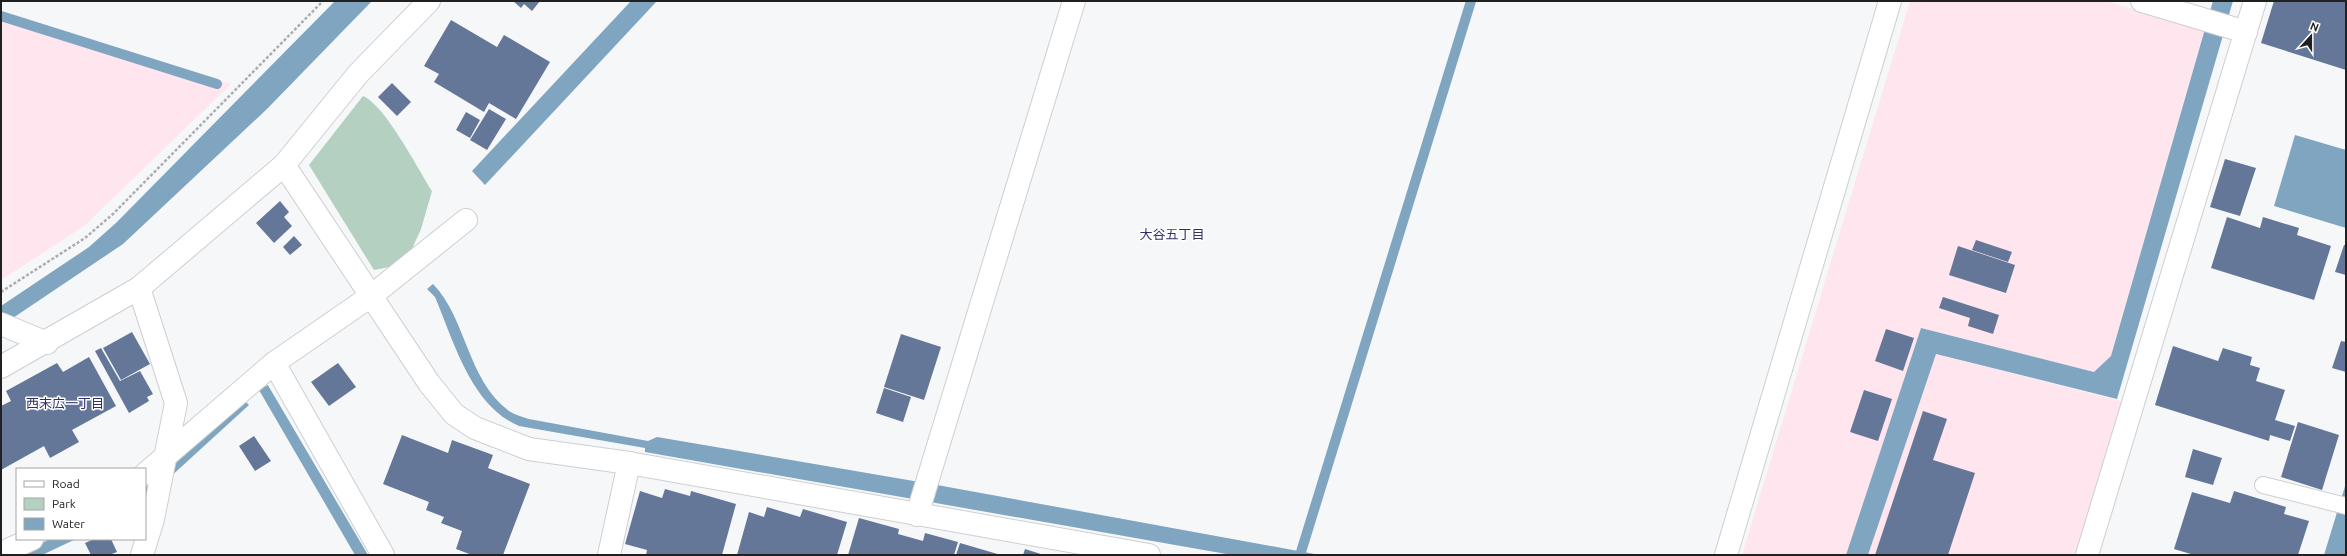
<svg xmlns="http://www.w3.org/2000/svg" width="2347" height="556" font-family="Ubuntu,'Noto Sans JP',sans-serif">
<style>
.industrial{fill:#ffe5ed}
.green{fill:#b3d0c0}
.water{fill:#80a5c0}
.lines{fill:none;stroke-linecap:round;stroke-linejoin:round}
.stream{stroke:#80a5c0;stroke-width:10}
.building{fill:#657798}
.service-casing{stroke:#cecfd1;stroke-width:18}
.minor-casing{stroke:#cecfd1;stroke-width:24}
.tertiary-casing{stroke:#cecfd1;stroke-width:24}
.path{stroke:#adadaf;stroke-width:2.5;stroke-dasharray:3 2;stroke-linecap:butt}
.service{stroke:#fff;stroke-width:16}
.minor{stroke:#fff;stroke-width:22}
.tertiary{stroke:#fff;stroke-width:22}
.labels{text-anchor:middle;stroke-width:3;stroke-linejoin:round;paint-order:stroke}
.neighbourhood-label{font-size:13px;fill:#2f306a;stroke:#fff}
</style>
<rect width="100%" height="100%" fill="#f6f7f9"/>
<g class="industrial">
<polygon points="1910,1 2105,1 2204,30 2111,356 2094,372 1921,328 1846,555 1742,555"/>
<polygon points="1,11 231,84 84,226 1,280"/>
<polygon points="1936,354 2124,402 2078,555 1868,555"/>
</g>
<path class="green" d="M363,96C385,105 418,169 432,191L421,229L405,264L374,270L309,165Z"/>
<g class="water">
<polygon points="335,1 372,1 267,109 123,244 1,326 1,306 89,247 117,222"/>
<polygon points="631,1 657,1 485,185 472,171"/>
<polygon points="2213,1 2233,1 2117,399 1936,354 1868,555 1846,555 1921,328 2094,372 2111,356"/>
<polygon points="2295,135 2346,150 2346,228 2274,206"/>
<path d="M433,284C467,319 467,380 509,411C515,415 523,417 529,419L648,441L657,437L937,485L1320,555H1232L645,452V448L519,426C471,406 454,342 435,297L427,289Z"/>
<polygon points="268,385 269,387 368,555 355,555 259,390"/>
<polygon points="242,398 249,405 145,500 145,488"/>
<polygon points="2346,483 2346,550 2345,555 2324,555"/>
<polygon points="50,539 76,539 42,555 17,555"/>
</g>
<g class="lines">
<g class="stream">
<polyline points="1,16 217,84"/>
<polyline points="1301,552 1471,1"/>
</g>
</g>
<g class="building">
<polygon points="513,1 540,1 532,11 524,4 521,8"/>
<polygon points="2274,1 2346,1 2346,70 2261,43"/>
<polygon points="451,20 497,47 504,35 550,62 516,119 489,103 484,112 434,82 439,74 424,66"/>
<polygon points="392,83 411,102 397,116 378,97"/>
<polygon points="489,109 506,119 487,150 470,140"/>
<polygon points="466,112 480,120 470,138 456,130"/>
<polygon points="2225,159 2256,168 2240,216 2210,207"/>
<polygon points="280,201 289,212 284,217 292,226 274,243 256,223"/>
<polygon points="2227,217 2260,228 2263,217 2299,228 2297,235 2331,246 2314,300 2211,268"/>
<polygon points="294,236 302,245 290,255 283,247"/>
<polygon points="1976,240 2012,252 2008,262 1972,250"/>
<polygon points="2344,245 2346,245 2346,275 2335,272"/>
<polygon points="1958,246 2015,265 2006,293 1949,275"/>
<polygon points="1943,297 1999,315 1993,334 1968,326 1970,318 1939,308"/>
<polygon points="1886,329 1914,338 1903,371 1875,361"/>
<polygon points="132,332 150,364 121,380 103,348"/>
<polygon points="901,334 941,347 924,400 884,387"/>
<polygon points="2341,341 2346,342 2346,372 2332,368"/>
<polygon points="2173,346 2218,361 2223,348 2252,357 2250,365 2260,368 2256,381 2285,390 2275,420 2295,426 2290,441 2270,435 2269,441 2155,405"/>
<polygon points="101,348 120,381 140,371 153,394 147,397 149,401 129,413 95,351"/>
<polygon points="89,357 116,406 72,430 79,442 50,458 44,446 1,470 1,406 11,401 6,391 57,363 63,372"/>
<polygon points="338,363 356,387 329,406 311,382"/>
<polygon points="884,388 911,397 903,422 876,413"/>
<polygon points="1864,390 1892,399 1878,441 1850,432"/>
<polygon points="1923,411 1947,419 1933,460 1975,473 1948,555 1875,555"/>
<polygon points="2298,422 2339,435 2322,490 2281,477"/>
<polygon points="402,435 448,453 452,440 493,455 488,468 530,484 503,555 472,555 456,549 462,531 441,523 444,517 426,510 429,502 383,484"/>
<polygon points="254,436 271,461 255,471 239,446"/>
<polygon points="2193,449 2222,458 2213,485 2185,477"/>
<polygon points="665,489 690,496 691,491 736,504 722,555 646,555 647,550 625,544 640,491 662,498"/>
<polygon points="2234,491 2286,507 2284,514 2309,521 2298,555 2194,555 2174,549 2192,492 2230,503"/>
<polygon points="767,507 800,517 803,509 847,522 837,555 737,555 749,512 764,517"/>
<polygon points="859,518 899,529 898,534 923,541 925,533 958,542 954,555 848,555"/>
<polygon points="94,539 111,539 117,552 109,555 91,555 85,543"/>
<polygon points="960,543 1001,555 956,555"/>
<polygon points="1025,549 1044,555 1023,555"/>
</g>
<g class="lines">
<defs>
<polyline id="service" points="2263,485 2346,506"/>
<g id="minor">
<polyline points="2142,1 2246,32"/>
<polyline points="284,165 429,383 454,414 475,428 529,449 629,463 1149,555"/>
<polyline points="139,288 176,403 153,519 142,555"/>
<polyline points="1,324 47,343"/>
<polyline points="274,363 383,555"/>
<polyline points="1,367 139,288 284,165 358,74 429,1"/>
<polyline points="145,474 274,363 371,296 466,220"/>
<polyline points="917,515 1074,1"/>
<polyline points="1,553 32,539"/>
<polyline points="609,555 629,463"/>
<polyline points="2087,555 2255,1"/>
</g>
<polyline id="tertiary" points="1726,555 1890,1"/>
</defs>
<use href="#service" class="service-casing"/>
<use href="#minor" class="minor-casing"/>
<use href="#tertiary" class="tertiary-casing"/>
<polyline class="path" points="1,292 85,238 113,214 323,1"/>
<use href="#service" class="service"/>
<use href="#minor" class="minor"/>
<use href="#tertiary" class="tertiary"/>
</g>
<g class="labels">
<g class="neighbourhood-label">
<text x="1172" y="239">大谷五丁目</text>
<text x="65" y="408">西末広一丁目</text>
</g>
</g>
<rect width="2347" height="556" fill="none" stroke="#202021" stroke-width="4"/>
<rect x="16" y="468" width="130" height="72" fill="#ffffff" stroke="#a6a6a6"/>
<rect x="24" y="481" width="20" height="6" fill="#ffffff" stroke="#a6a6a6"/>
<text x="52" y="488" font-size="12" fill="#202021">Road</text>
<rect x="24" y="498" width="20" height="12" fill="#b3d0c0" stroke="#a6a6a6"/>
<text x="52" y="508" font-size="12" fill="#202021">Park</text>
<rect x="24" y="518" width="20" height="12" fill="#80a5c0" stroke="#a6a6a6"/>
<text x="52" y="528" font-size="12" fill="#202021">Water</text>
<g transform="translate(2311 36) rotate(21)" stroke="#ffffff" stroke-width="3" paint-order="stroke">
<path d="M0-3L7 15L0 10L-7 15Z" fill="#202021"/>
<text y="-6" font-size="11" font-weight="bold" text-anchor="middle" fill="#202021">N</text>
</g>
</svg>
